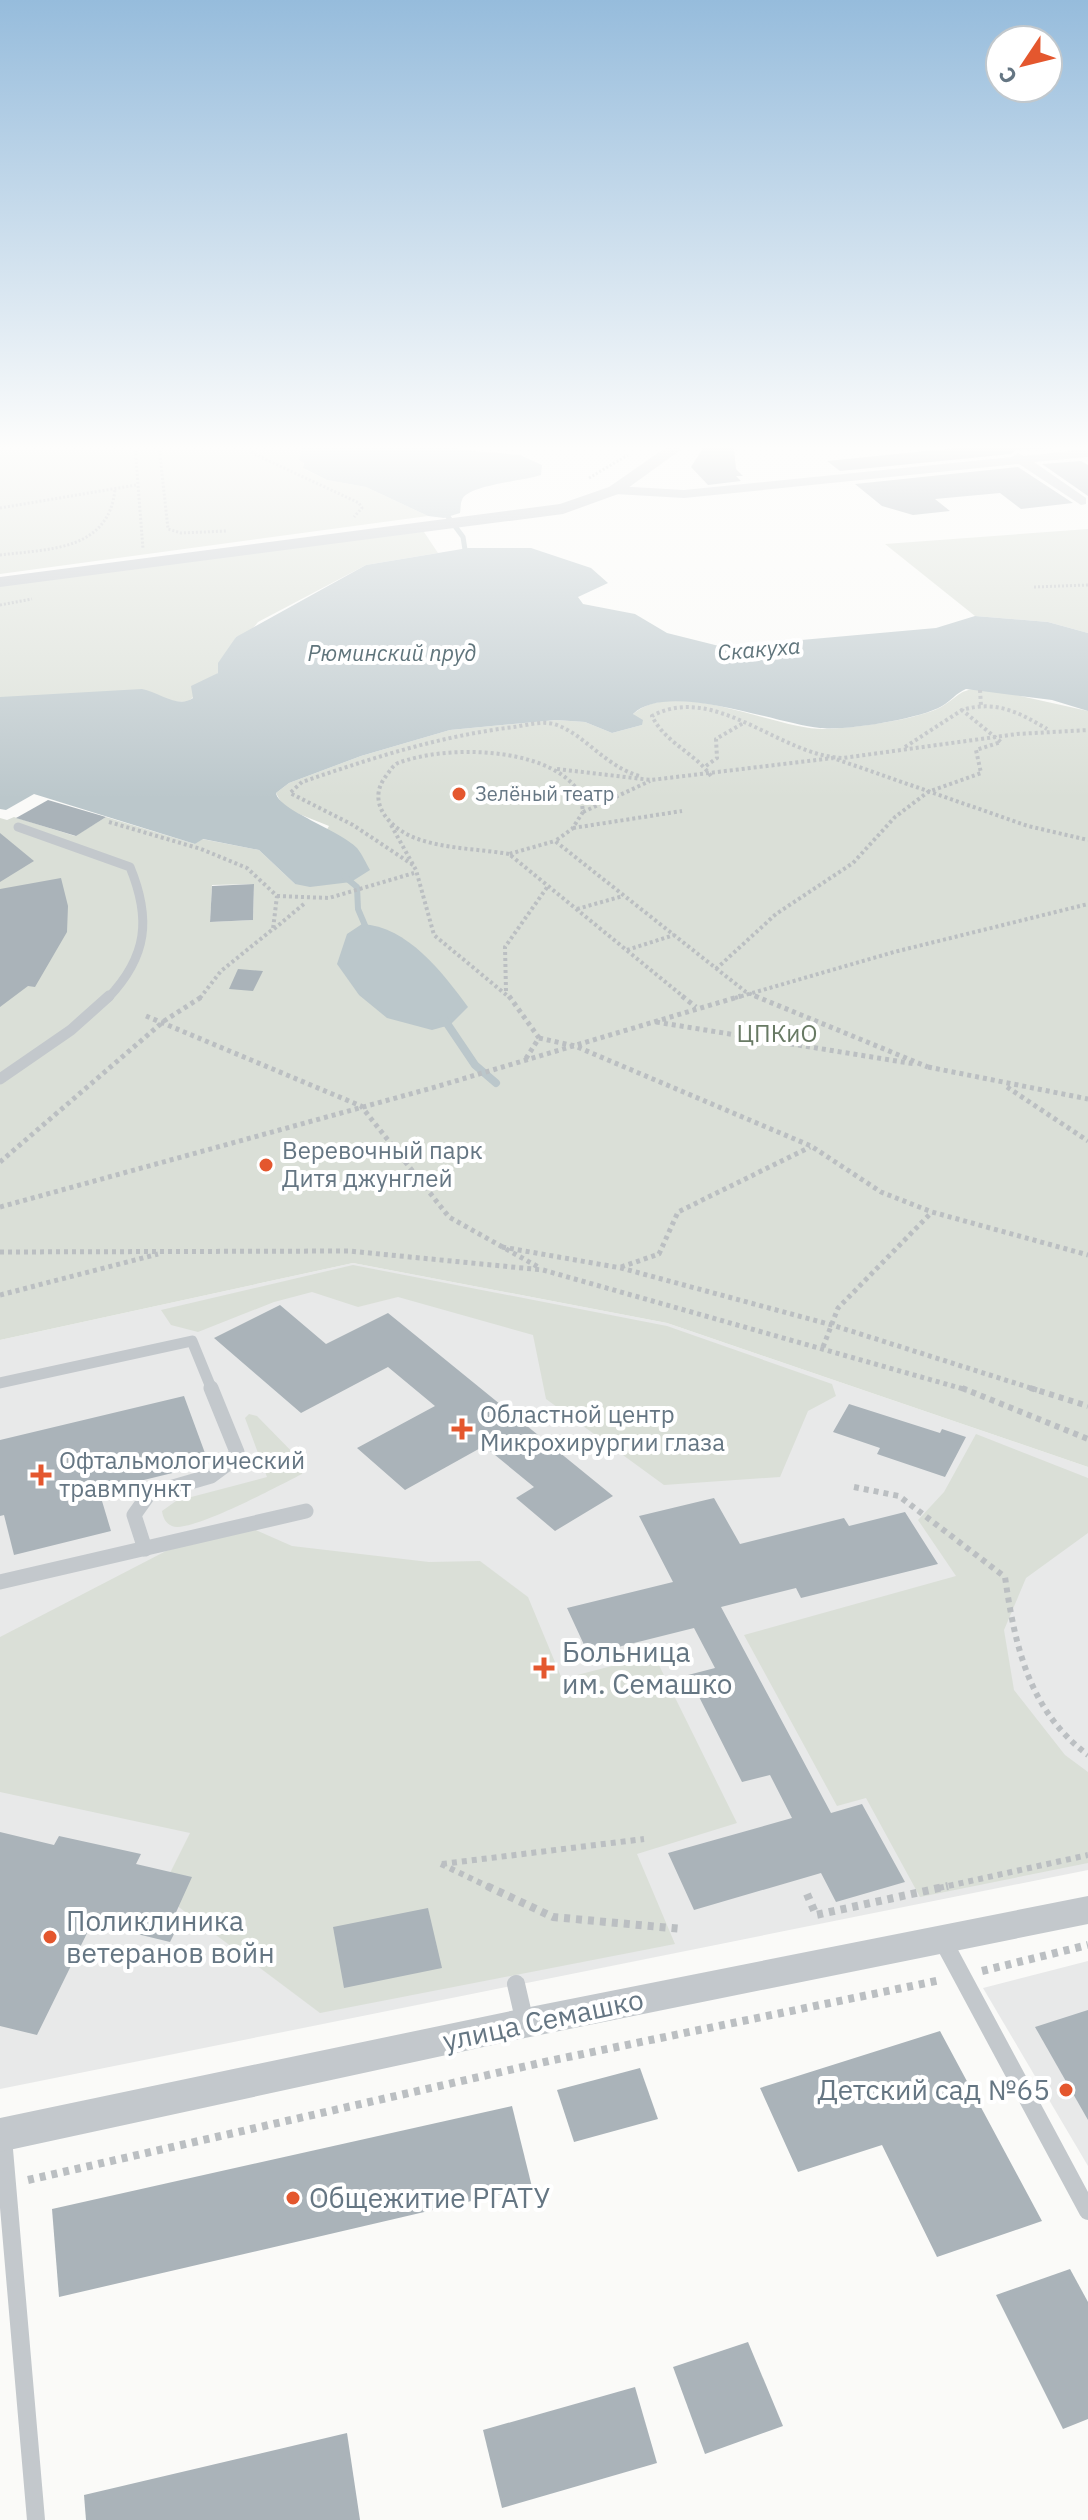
<svg xmlns="http://www.w3.org/2000/svg" width="1088" height="2520" font-family="'IBM Plex Sans',sans-serif">
<style>
.built{fill:#e8e9e9}
.green{fill:#dadfd7;fill-rule:evenodd}
.water{fill:#bbc7cb}
.lines{fill:none;stroke-linecap:round;stroke-linejoin:round}
.stream-far2{stroke:#bbc7cb;stroke-width:5}
.stream-far1{stroke:#bbc7cb;stroke-width:6}
.stream{stroke:#bbc7cb;stroke-width:8}
.building{fill:#aab3b9}
.path-far4{stroke:#bbbfc2;stroke-width:3;stroke-dasharray:2 2;stroke-linecap:butt}
.path-far3{stroke:#bbbfc2;stroke-width:4;stroke-dasharray:3 3;stroke-linecap:butt}
.path-far2{stroke:#bbbfc2;stroke-width:5;stroke-dasharray:4 4;stroke-linecap:butt}
.path-far1{stroke:#bbbfc2;stroke-width:6;stroke-dasharray:5 5;stroke-linecap:butt}
.path{stroke:#bbbfc2;stroke-width:8;stroke-dasharray:6 6;stroke-linecap:butt}
.service-far3{stroke:#c3c8cc;stroke-width:9}
.service-far2{stroke:#c3c8cc;stroke-width:11}
.service-far1{stroke:#c3c8cc;stroke-width:15}
.service{stroke:#c3c8cc;stroke-width:18}
.minor{fill:#c3c8cc;fill-rule:evenodd}
.tertiary{fill:#c3c8cc;fill-rule:evenodd}
.poi-dot{fill:#e4572e;stroke:#fff;stroke-width:3}
.labels{text-anchor:middle;stroke-width:8;stroke-linejoin:round;paint-order:stroke}
.far-poi-label{font-size:20px;fill:#657683;stroke:#fff;text-anchor:start}
.far-water-label{font-size:22px;font-style:italic;fill:#60757c;stroke:#fff}
.park-label{font-size:24px;fill:#687a64;stroke:#fff}
.poi-label{font-size:24px;fill:#657683;stroke:#fff;text-anchor:start}
.near-poi-label{font-size:28px;fill:#657683;stroke:#fff;text-anchor:start}
.near-street-label{font-size:28px;fill:#657683;stroke:#fff}
</style>
<rect width="100%" height="100%" fill="#fafaf8"/>
<g class="built">
<polygon points="353,1263 667,1323 1088,1467 1088,1870 0,2089 0,1340"/>
<polygon points="1088,1961 1088,2166 983,1988"/>
</g>
<g class="green">
<polygon points="0,446 302,446 304,469 327,480 366,487 428,516 0,574"/>
<polygon points="422,529 438,553 366,565 258,622 250,632 236,637 218,673 188,702 0,697 0,582"/>
<polygon points="1088,529 1088,633 1048,622 975,616 885,544"/>
<path d="M984,688L1088,711V1467L667,1323L353,1263L0,1340V818L7,820L14,817L75,836L106,817L195,844L202,839L259,850L295,884L329,826L284,808L276,793L289,783L361,756L450,730L556,720L585,722L612,733L642,725L633,714C676,676 775,730 826,729C854,728 916,720 941,707C960,696 958,689 984,688ZM254,884L253,920L210,922L212,885Z"/>
<polygon points="353,1265 667,1326 832,1384 836,1396 808,1411 780,1477 664,1485 546,1399 533,1335 398,1297 358,1307 312,1292 274,1302 198,1332 171,1325 161,1310"/>
<path d="M249,1414L257,1416L303,1463L302,1474C280,1485 190,1534 172,1526C165,1523 163,1517 162,1511L176,1501L267,1477L245,1418Z"/>
<polygon points="976,1434 1088,1478 1088,1533 1026,1578 1004,1630 1014,1690 1065,1755 1088,1772 1088,1863 920,1897 866,1798 837,1806 744,1635 956,1576 918,1520 944,1492"/>
<polygon points="249,1527 292,1546 429,1562 480,1561 528,1597 562,1679 654,1655 737,1823 637,1854 675,1944 320,2013 160,1893 190,1833 0,1792 0,1637 166,1551"/>
</g>
<g class="water">
<path d="M302,446H457L463,450L520,455L542,465L541,475C524,481 467,485 462,500C460,504 461,509 460,513L444,518L428,516L366,487L327,480L303,468L304,463L299,460Z"/>
<path d="M468,548H531L591,568L608,583L578,597L583,604L635,614L667,633L723,647L936,628L975,616L1048,622L1088,633V711L1052,700L966,689C956,693 951,701 942,706C920,719 845,731 820,728C776,724 668,680 633,714L643,720L642,725L612,733L585,722L556,720L450,730L361,756L289,783L276,793C278,810 340,830 357,848C362,854 366,863 370,870L351,882L310,887L295,884L259,850L203,839L195,844L34,794L6,810L0,809V697L142,689C159,692 178,709 193,698L191,686L218,673V663L236,637L366,565Z"/>
<path d="M362,924C407,926 443,973 468,1007L450,1025L432,1030L387,1018L359,995L337,964L347,934Z"/>
</g>
<g class="lines">
<polyline class="stream-far2" points="443,510 463,537 466,556"/>
<polyline class="stream-far1" points="345,877 357,887 358,909 367,930"/>
<polyline class="stream" points="444,1019 475,1065 496,1083"/>
</g>
<g class="building">
<polygon points="975,446 1063,449 1016,450 1011,454 840,471 827,461"/>
<polygon points="703,448 734,448 736,469 743,476 736,476 741,481 708,485 691,467"/>
<polygon points="1081,461 1088,465 1088,496 1042,464"/>
<polygon points="1018,467 1073,503 1021,509 1000,493 935,499 950,511 913,515 882,506 855,484"/>
<polygon points="48,800 106,817 76,836 16,818"/>
<polygon points="0,833 34,861 0,882"/>
<polygon points="61,878 68,906 67,932 35,987 28,986 0,1007 0,889"/>
<polygon points="254,884 253,920 210,922 212,886"/>
<polygon points="238,969 263,971 253,991 229,989"/>
<polygon points="280,1305 326,1344 388,1313 613,1496 555,1531 516,1498 534,1487 484,1446 405,1490 357,1448 435,1406 388,1367 301,1413 214,1338"/>
<polygon points="184,1396 209,1464 99,1491 111,1531 14,1555 4,1515 0,1516 0,1440"/>
<polygon points="849,1404 940,1433 942,1429 966,1437 945,1477 877,1454 880,1448 833,1432"/>
<polygon points="714,1498 740,1544 844,1518 849,1526 905,1512 938,1564 801,1598 796,1588 721,1607 831,1813 862,1804 905,1882 836,1902 821,1873 694,1910 668,1853 792,1818 770,1775 742,1782 688,1675 715,1668 694,1628 614,1648 617,1655 592,1662 567,1608 673,1582 639,1516"/>
<polygon points="0,1832 54,1845 59,1836 141,1854 136,1864 192,1877 173,1919 181,1920 170,1942 92,1923 37,2035 0,2026"/>
<polygon points="428,1908 442,1968 344,1988 333,1927"/>
<polygon points="1088,2010 1088,2120 1035,2027"/>
<polygon points="940,2031 1042,2221 937,2257 882,2145 798,2172 760,2088"/>
<polygon points="640,2068 658,2119 574,2142 557,2090"/>
<polygon points="512,2106 532,2187 59,2297 52,2209"/>
<polygon points="1070,2269 1088,2302 1088,2419 1063,2429 996,2295"/>
<polygon points="748,2342 783,2426 705,2454 673,2367"/>
<polygon points="635,2387 657,2463 502,2508 483,2430"/>
<polygon points="347,2433 360,2520 86,2520 84,2495"/>
</g>
<g class="lines">
<g class="path-far4">
<polyline points="135,446 143,549"/>
<polyline points="159,446 168,529 181,533 226,531"/>
<polyline points="246,446 252,453 359,503 362,508 354,517"/>
<polyline points="589,478 628,455"/>
<polyline points="0,508 136,485"/>
<path d="M0,555C49,549 109,551 115,489"/>
<polyline points="1034,587 1088,585"/>
<polyline points="0,605 32,599"/>
</g>
<g class="path-far3">
<polyline points="980,690 981,706"/>
<polyline points="905,747 962,710"/>
<polyline points="706,766 717,758 716,739 745,722"/>
<polyline points="557,769 651,780 833,758 1028,826 1088,840"/>
<path d="M711,776C694,752 665,743 652,716C715,682 780,756 843,758L1017,734L1088,730"/>
<polyline points="583,812 650,781"/>
<polyline points="109,822 201,849 247,868 277,896 273,929 221,971 200,998"/>
<polyline points="391,825 416,870 434,935 510,998"/>
<polyline points="573,828 682,811"/>
<path d="M509,854C480,849 446,849 418,839C391,830 365,803 386,776C390,771 393,765 398,763C445,745 544,746 577,789C581,795 582,804 583,812L572,829L555,841"/>
<path d="M413,865L353,825L290,793L302,782C372,758 440,736 514,727C527,725 544,720 557,725C586,736 604,765 639,776"/>
<polyline points="277,896 329,898 414,873"/>
<polyline points="577,909 623,896"/>
<polyline points="274,929 305,903"/>
<polyline points="627,950 674,935"/>
<path d="M716,969L776,914L853,863L895,817L928,792L981,773L976,750L1001,742L962,710C995,700 1019,712 1047,729"/>
<polyline points="506,991 505,947 548,886"/>
<polyline points="685,998 509,854 555,841 746,992 760,998"/>
<polyline points="735,998 894,952 1088,904"/>
</g>
<g class="path-far2">
<polyline points="509,996 539,1038 525,1060"/>
<polyline points="682,996 696,1007"/>
<polyline points="755,996 928,1067"/>
<polyline points="146,1016 361,1106 449,1217 540,1268"/>
<polyline points="656,1022 915,1064"/>
<polyline points="539,1038 575,1046 811,1146 881,1192 932,1212 1088,1255"/>
<polyline points="928,1067 1088,1099"/>
<polyline points="1007,1087 1088,1141"/>
<polyline points="0,1162 164,1021 203,996"/>
<polyline points="0,1207 432,1088 741,996"/>
<polyline points="502,1247 621,1268 832,1325 1037,1390"/>
<polyline points="0,1252 349,1251 543,1270 967,1390"/>
<polyline points="621,1267 659,1254 678,1212 810,1147"/>
<polyline points="0,1295 158,1254"/>
<polyline points="823,1347 838,1308 932,1212"/>
</g>
<g class="path-far1">
<polyline points="962,1388 1088,1439"/>
<polyline points="1030,1388 1088,1406"/>
<path d="M854,1487L899,1496L1005,1577C1015,1646 1029,1711 1088,1755"/>
<polyline points="441,1864 491,1888"/>
<polyline points="442,1864 644,1839"/>
<polyline points="939,1888 1088,1855"/>
</g>
<g class="path">
<polyline points="487,1886 553,1917 682,1929"/>
<polyline points="807,1894 816,1915 948,1886"/>
<polyline points="982,1971 1088,1945"/>
<polyline points="28,2180 549,2061 941,1980"/>
</g>
<path class="service-far3" d="M18,827L130,867C151,918 148,956 108,998"/>
<g class="service-far2">
<polyline points="0,1079 71,1030 109,996"/>
<polyline points="0,1383 192,1341 212,1390"/>
</g>
<g class="service-far1">
<polyline points="145,1549 134,1515 149,1494 211,1476 230,1462 237,1452 211,1388"/>
<polyline points="0,1582 306,1511"/>
</g>
<g class="service">
<polyline points="942,1939 1088,2211"/>
<polyline points="516,1984 525,2023"/>
<polyline points="3,2138 36,2520"/>
</g>
<g class="minor">
<polygon points="1088,449 1088,457 1034,462 1086,498 1086,504 1081,505 1019,464 684,498 615,494 608,490 615,486 684,490 1012,457 1018,453 1024,456"/>
<polygon points="1088,1896 1088,1924 525,2038 0,2152 0,2118 525,2008"/>
</g>
<polygon class="tertiary" points="668,446 686,446 621,493 563,514 0,587 0,577 560,504 609,487"/>
</g>
<linearGradient id="sky" x2="0" y2="1"><stop stop-color="#96bcdc"/><stop offset="0.56" stop-color="#fdfdfc"/><stop offset="1" stop-color="#fdfdfc" stop-opacity="0"/></linearGradient>
<rect width="1088" height="799" fill="url(#sky)"/>
<g class="poi-dot">
<circle cx="459" cy="794" r="8"/>
<circle cx="266" cy="1165" r="8"/>
<path d="M458 1417h8v8h8v8h-8v8h-8v-8h-8v-8h8z"/>
<path d="M37 1463h8v8h8v8h-8v8h-8v-8h-8v-8h8z"/>
<path d="M540 1656h8v8h8v8h-8v8h-8v-8h-8v-8h8z"/>
<circle cx="50" cy="1937" r="8"/>
<circle cx="1066" cy="2090" r="8"/>
<circle cx="293" cy="2198" r="8"/>
</g>
<g class="labels">
<g class="far-poi-label">
<text x="475" y="801">Зелёный театр</text>
</g>
<g class="far-water-label">
<text transform="translate(759 649) rotate(-5)" y="8">Скакуха</text>
<text x="392" y="661">Рюминский пруд</text>
</g>
<g class="park-label">
<text x="777" y="1042">ЦПКиО</text>
</g>
<g class="poi-label">
<text x="282" y="1159">Веревочный парк<tspan x="282" dy="28">Дитя джунглей</tspan></text>
<text x="480" y="1423">Областной центр<tspan x="480" dy="28">Микрохирургии глаза</tspan></text>
<text x="59" y="1469">Офтальмологический<tspan x="59" dy="28">травмпункт</tspan></text>
</g>
<g class="near-poi-label">
<text x="562" y="1662">Больница<tspan x="562" dy="32">им. Семашко</tspan></text>
<text x="66" y="1931">Поликлиника<tspan x="66" dy="32">ветеранов войн</tspan></text>
<text x="1050" y="2100" text-anchor="end">Детский сад №65</text>
<text x="309" y="2208">Общежитие РГАТУ</text>
</g>
<g class="near-street-label">
<text transform="translate(543 2020) rotate(-12)" y="10">улица Семашко</text>
</g>
</g>
<g transform="translate(1024 64) rotate(235)"><circle r="38" fill="#ffffff" stroke="#c1c8cd" stroke-width="2"/>
<path d="M0-6L14 30L0 20L-14 30Z" fill="#e4572e"/>
<text y="-12" font-size="22" font-weight="bold" text-anchor="middle" fill="#657683">С</text>
</g>
</svg>
